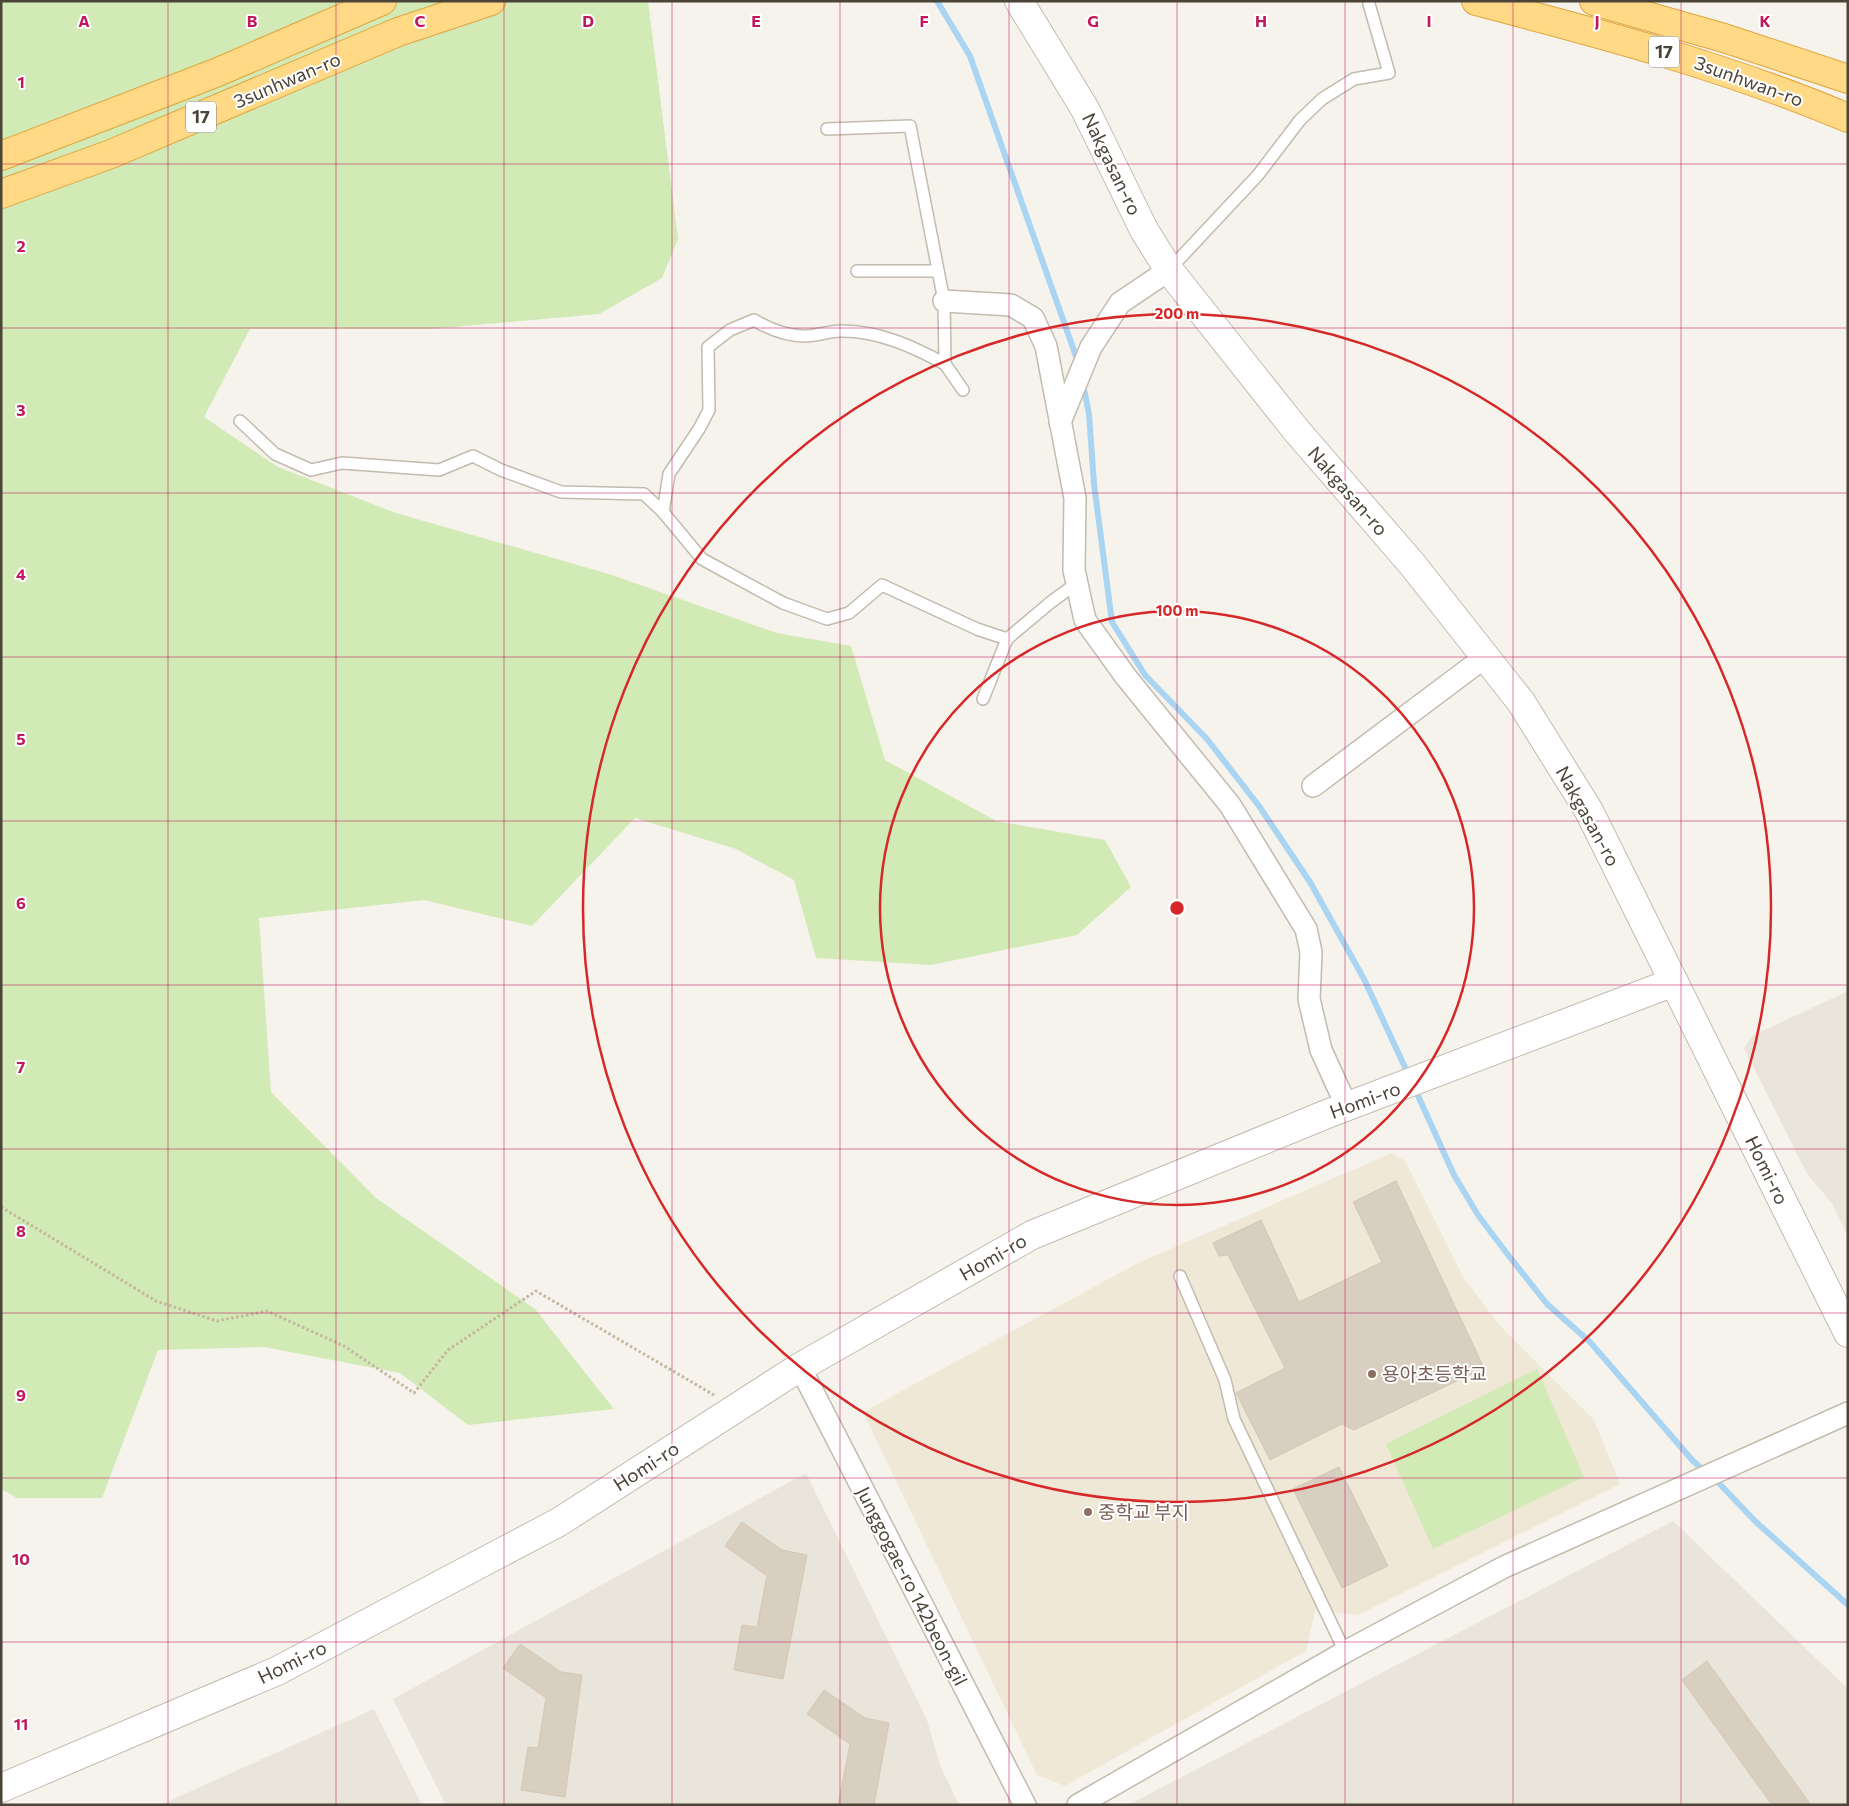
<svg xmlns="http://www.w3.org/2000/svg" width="1849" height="1806" font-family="Commissioner,'Noto Sans KR',sans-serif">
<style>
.residential{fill:#eae5da}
.education{fill:#efe8d6}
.green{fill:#d2eab5}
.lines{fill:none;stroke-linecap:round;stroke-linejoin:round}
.stream{stroke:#a9d4f2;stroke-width:6}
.building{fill:#d8cfc1;stroke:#d3c7b4}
.service-casing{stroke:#c2bbae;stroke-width:14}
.minor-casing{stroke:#c2bbae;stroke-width:24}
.tertiary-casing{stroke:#c2bbae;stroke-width:30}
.trunk-casing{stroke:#e0a43c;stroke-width:30}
.path{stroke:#c4b79f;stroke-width:3;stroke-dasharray:2.5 2.5;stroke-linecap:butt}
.service{stroke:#fff;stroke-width:11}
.minor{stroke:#fff;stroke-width:21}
.tertiary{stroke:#fff;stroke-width:28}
.trunk{stroke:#ffd985;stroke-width:28}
.grid{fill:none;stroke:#c2185b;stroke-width:1;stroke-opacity:0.55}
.ring{fill:none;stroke:#d62828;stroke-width:2.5}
.education-dot{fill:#8d6e63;stroke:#fff;stroke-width:2}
.labels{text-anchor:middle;stroke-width:4;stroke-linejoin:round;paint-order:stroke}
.shield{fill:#fff;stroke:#817c74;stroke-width:1}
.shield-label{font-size:18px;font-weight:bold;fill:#4b4439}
.street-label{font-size:19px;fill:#4b4439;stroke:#fff}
.education-label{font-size:19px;fill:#785e54;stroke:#fff;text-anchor:start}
.grid-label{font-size:16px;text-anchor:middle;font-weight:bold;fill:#c2185b;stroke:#fff;stroke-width:4;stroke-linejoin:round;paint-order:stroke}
.centre{fill:#d62828;stroke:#fff;stroke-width:2.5}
.ring-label{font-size:15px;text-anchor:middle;font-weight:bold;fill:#d62828;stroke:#fff;stroke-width:4;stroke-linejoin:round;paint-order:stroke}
</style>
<rect width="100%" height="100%" fill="#f6f3ec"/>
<g class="residential">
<polygon points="1848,991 1848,1237 1832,1203 1807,1174 1744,1048 1752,1036"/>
<polygon points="806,1473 927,1720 940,1765 959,1805 446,1805 393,1699"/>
<polygon points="1673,1521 1848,1689 1848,1805 1128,1805"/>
<polygon points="374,1709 422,1805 160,1805"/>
</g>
<polygon class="education" points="1392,1153 1405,1161 1463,1277 1502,1328 1594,1420 1620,1484 1358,1615 1315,1611 1306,1651 1065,1786 1037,1775 863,1412 1140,1262"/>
<g class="green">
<polygon points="1,1 648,1 678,239 662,278 599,314 431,329 250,329 204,417 278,467 396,513 609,574 777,633 851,646 885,760 996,821 1105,840 1131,887 1077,935 931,965 816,958 794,880 736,849 635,818 532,926 424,900 259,918 271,1092 376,1198 535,1309 614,1409 468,1425 400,1373 264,1347 158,1350 102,1498 17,1498 1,1489"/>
<polygon points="1537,1369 1584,1477 1433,1549 1386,1444"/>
</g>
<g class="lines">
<g class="stream">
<polyline points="937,1 970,56 1078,362"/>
<polyline points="1083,384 1089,414 1094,484 1112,622 1145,675 1207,739 1259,806 1310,882 1364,979 1409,1076"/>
<polyline points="1414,1087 1454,1175 1478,1215 1505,1251 1547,1304 1590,1342 1693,1461 1706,1472"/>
<polyline points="1714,1478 1755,1521 1848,1605"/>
</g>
</g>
<g class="building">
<polygon points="1396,1181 1484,1368 1354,1430 1342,1424 1270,1460 1236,1393 1285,1368 1228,1255 1219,1256 1213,1243 1261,1220 1299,1302 1382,1262 1353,1202"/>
<polygon points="1339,1467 1388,1566 1342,1588 1293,1489"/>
<polygon points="742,1522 782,1550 807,1555 783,1679 734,1670 742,1625 757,1627 767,1576 725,1546"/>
<polygon points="520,1644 561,1672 582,1675 565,1797 521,1790 528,1747 538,1748 546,1698 503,1668"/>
<polygon points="1707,1661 1811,1805 1772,1805 1682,1680"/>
<polygon points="824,1690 865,1718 889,1723 874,1805 838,1805 850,1744 807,1714"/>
</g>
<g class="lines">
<defs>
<g id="service">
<polyline points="827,129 910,126 944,301 945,364 963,390"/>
<polyline points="1169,270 1258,175 1300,120 1322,99 1354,79 1389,73 1369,4"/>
<polyline points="857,271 938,271"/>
<polyline points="240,421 275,454 311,470 342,463 439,470 473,456 501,470 561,492 644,494 663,512 702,559 783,603 827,619 849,613 882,585 977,629 1007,639"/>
<path d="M663,512L669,474L699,429L709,410L708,347L730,330L754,320C769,329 787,336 805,336C818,336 831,330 843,331C879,331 914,347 945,364"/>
<polyline points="983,699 1007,639 1051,602 1077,583"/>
<polyline points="1180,1276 1225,1380 1234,1419 1345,1652"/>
</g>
<g id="minor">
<polyline points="944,301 1011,305 1033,318 1046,346 1075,498 1074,570 1085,620 1126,677 1230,805 1306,929 1311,952 1309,999 1321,1050 1347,1107"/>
<polyline points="1060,422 1091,347 1120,303 1169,270"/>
<polyline points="1313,786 1485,657"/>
<polyline points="800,1367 1025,1805"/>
<polyline points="1078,1805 1345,1652 1504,1567 1848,1413"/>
</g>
<g id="tertiary">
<polyline points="1019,1 1085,109 1144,230 1169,270 1296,430 1412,564 1521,702 1589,811 1848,1333"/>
<polyline points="1,1788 277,1671 559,1522 800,1367 1032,1235 1327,1114 1674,982"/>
</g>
<g id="trunk">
<path d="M1476,1C1602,34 1727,67 1848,118"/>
<polyline points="1594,1 1724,38 1848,79"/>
<polyline points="1,156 218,72 382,1"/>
<polyline points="1,194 111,154 398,32 491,1"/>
</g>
</defs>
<use href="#service" class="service-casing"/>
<use href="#minor" class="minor-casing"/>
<use href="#tertiary" class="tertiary-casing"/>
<use href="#trunk" class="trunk-casing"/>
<polyline class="path" points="1,1207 156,1301 217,1321 267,1311 344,1346 414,1393 448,1350 536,1291 714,1395"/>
<use href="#service" class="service"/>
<use href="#minor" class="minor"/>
<use href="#tertiary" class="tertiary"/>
<use href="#trunk" class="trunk"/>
</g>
<path class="grid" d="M168,1V1805M336,1V1805M504,1V1805M672,1V1805M840,1V1805M1009,1V1805M1177,1V1805M1345,1V1805M1513,1V1805M1681,1V1805M1,164H1848M1,328H1848M1,493H1848M1,657H1848M1,821H1848M1,985H1848M1,1149H1848M1,1313H1848M1,1478H1848M1,1642H1848"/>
<g class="ring">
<circle cx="1177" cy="908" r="297"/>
<circle cx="1177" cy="908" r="594"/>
</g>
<g class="education-dot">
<circle cx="1372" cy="1374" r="5"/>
<circle cx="1088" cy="1512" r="5"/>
</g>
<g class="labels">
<g class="shield">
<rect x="1649" y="36.5" width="30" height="31" rx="4"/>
<rect x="186" y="101.5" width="30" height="31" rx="4"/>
</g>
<g class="shield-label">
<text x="1664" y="58">17</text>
<text x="201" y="123">17</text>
</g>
<g class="street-label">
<text transform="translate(287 80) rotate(-23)" y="7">3sunhwan-ro</text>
<text transform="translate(1749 81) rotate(20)" y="7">3sunhwan-ro</text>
<text transform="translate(1112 164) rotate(64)" y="7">Nakgasan-ro</text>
<text transform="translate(1348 491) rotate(49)" y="7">Nakgasan-ro</text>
<text transform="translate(1588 816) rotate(61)" y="7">Nakgasan-ro</text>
<text transform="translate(1365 1100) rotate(-20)" y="7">Homi-ro</text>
<text transform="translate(1767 1170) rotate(64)" y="7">Homi-ro</text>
<text transform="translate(993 1257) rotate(-30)" y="7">Homi-ro</text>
<text transform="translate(646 1466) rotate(-33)" y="7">Homi-ro</text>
<text transform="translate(912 1586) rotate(63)" y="7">Junggogae-ro 142beon-gil</text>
<text transform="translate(292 1662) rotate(-26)" y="7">Homi-ro</text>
</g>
<g class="education-label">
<text x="1382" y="1381">용아초등학교</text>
<text x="1098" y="1519">중학교 부지</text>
</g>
</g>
<g class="grid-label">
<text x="84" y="27">A</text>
<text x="252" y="27">B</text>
<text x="420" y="27">C</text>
<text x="588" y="27">D</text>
<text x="756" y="27">E</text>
<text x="924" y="27">F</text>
<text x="1093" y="27">G</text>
<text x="1261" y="27">H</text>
<text x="1429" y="27">I</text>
<text x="1597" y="27">J</text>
<text x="1765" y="27">K</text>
<text x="21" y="88">1</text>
<text x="21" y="252">2</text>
<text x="21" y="416">3</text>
<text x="21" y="580">4</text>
<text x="21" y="745">5</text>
<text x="21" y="909">6</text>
<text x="21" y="1073">7</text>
<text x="21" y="1237">8</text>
<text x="21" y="1401">9</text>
<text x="21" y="1565">10</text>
<text x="21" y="1730">11</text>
</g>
<circle cx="1177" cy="908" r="8" class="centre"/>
<g class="ring-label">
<text x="1177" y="319">200 m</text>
<text x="1177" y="616">100 m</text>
</g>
<rect width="1849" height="1806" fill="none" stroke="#4b4439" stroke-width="5"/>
</svg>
